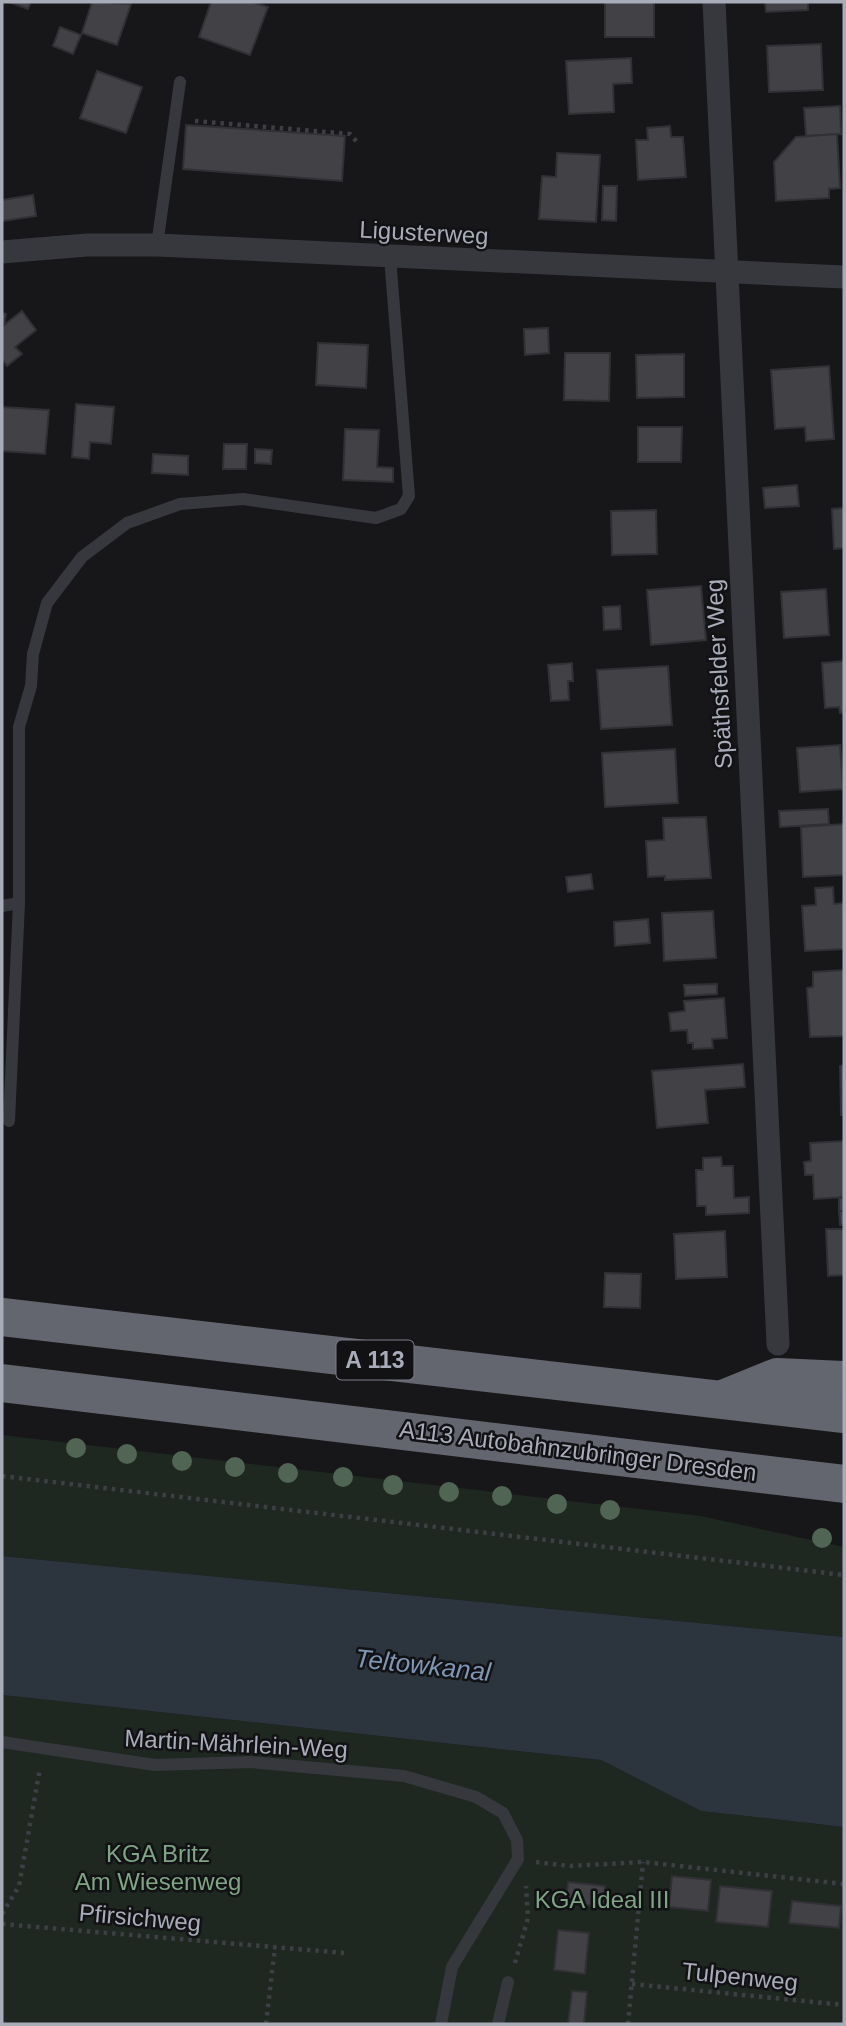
<svg xmlns="http://www.w3.org/2000/svg" width="846" height="2026" font-family="Arial,sans-serif">
<style>
.green{fill:#1e2720}
.water{fill:#2c343d}
.building{fill:#414146;stroke:#313035;stroke-width:2}
.lines{fill:none;stroke-linecap:round;stroke-linejoin:round}
.path{stroke:#3d3f45;stroke-width:4.5;stroke-dasharray:3.5 5;stroke-linecap:butt}
.lane{stroke:#37383e;stroke-width:12}
.street{stroke:#37383e;stroke-width:23}
.highway{stroke:#63656f;stroke-width:38}
.tree{fill:#506554}
.labels{text-anchor:middle;stroke-width:5;stroke-linejoin:round;paint-order:stroke}
.shield{fill:#121114;stroke:#7b7e88;stroke-width:2}
.shield-label{font-size:23px;font-weight:bold;fill:#a8acb9}
.street-label{font-size:24px;fill:#a8acb9;stroke:#121114}
.park-label{font-size:24px;fill:#7ea584;stroke:#121114}
.water-label{font-size:26px;font-style:italic;fill:#7e96b5;stroke:#121114}
</style>
<rect width="100%" height="100%" fill="#171619"/>
<g class="green">
<polygon points="2,1435 701,1516 844,1547 844,1637 2,1556"/>
<polygon points="2,1695 601,1760 701,1811 844,1827 844,2024 2,2024"/>
</g>
<polygon class="water" points="2,1556 844,1637 844,1827 701,1811 601,1760 2,1695"/>
<g class="building">
<polygon points="9,2 31,2 28,9"/>
<polygon points="92,2 131,4 117,45 82,33"/>
<polygon points="211,2 252,2 268,7 250,55 199,37"/>
<rect x="605" y="2" width="49" height="35"/>
<polygon points="765,2 808,2 808,10 766,12"/>
<polygon points="60,27 81,35 73,54 53,46"/>
<polygon points="821,44 823,90 769,92 767,46"/>
<polygon points="631,58 632,83 613,84 614,112 569,114 566,61"/>
<polygon points="97,71 142,87 126,133 80,118"/>
<polygon points="840,106 841,134 806,136 804,108"/>
<polygon points="186,125 345,136 342,181 183,169"/>
<polygon points="670,126 671,137 683,137 686,177 638,180 636,140 648,140 647,128"/>
<polygon points="837,134 840,188 829,189 829,198 776,201 774,162 796,137"/>
<polygon points="557,153 600,155 596,222 539,219 542,176 556,177"/>
<polygon points="603,186 617,186 616,221 602,220"/>
<polygon points="33,195 36,216 2,221 2,200"/>
<polygon points="22,311 36,330 15,347 22,354 7,366 2,359 2,313 6,314 4,325"/>
<polygon points="548,328 549,353 525,355 524,329"/>
<polygon points="318,343 368,345 366,388 316,385"/>
<polygon points="565,353 610,353 609,401 564,400"/>
<polygon points="684,354 684,397 637,398 636,355"/>
<polygon points="829,366 834,439 806,441 805,427 775,429 771,370"/>
<polygon points="76,404 114,407 111,444 90,442 89,459 72,457"/>
<polygon points="2,407 49,410 45,454 2,451"/>
<polygon points="638,427 682,427 681,462 638,462"/>
<polygon points="345,429 379,430 377,467 393,468 393,482 343,480"/>
<polygon points="224,444 247,444 246,469 223,469"/>
<polygon points="255,449 272,450 271,464 255,463"/>
<polygon points="153,454 188,456 188,475 152,473"/>
<polygon points="797,485 799,506 765,508 763,488"/>
<polygon points="844,508 844,548 834,549 832,509"/>
<polygon points="656,510 657,554 612,555 611,511"/>
<polygon points="701,586 706,640 651,645 647,590"/>
<polygon points="826,589 829,635 784,638 781,592"/>
<polygon points="620,606 621,629 604,630 603,607"/>
<polygon points="844,661 844,712 840,713 839,707 825,708 822,663"/>
<polygon points="572,663 573,681 568,681 569,700 551,701 548,665"/>
<polygon points="668,666 672,725 601,729 597,670"/>
<polygon points="840,745 843,789 800,792 797,748"/>
<polygon points="675,749 678,803 605,807 602,753"/>
<polygon points="828,809 829,824 780,827 779,811"/>
<polygon points="706,817 711,878 665,880 665,876 648,877 646,841 664,840 663,818"/>
<polygon points="844,824 844,875 803,877 801,827"/>
<polygon points="591,874 593,889 568,892 566,877"/>
<polygon points="833,887 834,904 844,903 844,949 805,951 802,906 816,905 815,888"/>
<polygon points="713,911 716,958 664,961 662,913"/>
<polygon points="648,919 650,943 615,946 614,922"/>
<polygon points="844,970 844,1036 810,1037 807,988 813,987 813,972"/>
<polygon points="717,984 717,994 685,996 684,985"/>
<polygon points="724,998 727,1038 712,1039 713,1048 693,1049 693,1043 688,1043 687,1030 671,1031 669,1013 685,1011 684,1001"/>
<polygon points="743,1064 745,1087 705,1090 708,1123 657,1128 652,1071"/>
<polygon points="844,1065 844,1115 841,1115 840,1066"/>
<polygon points="844,1141 844,1197 814,1199 813,1175 805,1175 804,1162 811,1161 810,1143"/>
<polygon points="721,1157 722,1166 733,1166 734,1198 749,1197 749,1213 706,1215 706,1206 697,1206 696,1170 703,1170 703,1158"/>
<polygon points="844,1197 844,1211 839,1211 839,1198"/>
<polygon points="839,1211 844,1211 844,1225 840,1225"/>
<polygon points="826,1229 844,1229 844,1275 828,1276"/>
<polygon points="725,1231 727,1277 676,1279 674,1234"/>
<polygon points="605,1273 641,1274 640,1308 604,1307"/>
<polygon points="672,1876 711,1880 708,1911 669,1907"/>
<polygon points="568,1882 605,1886 603,1907 566,1903"/>
<polygon points="720,1886 772,1891 768,1927 716,1922"/>
<polygon points="792,1901 841,1906 839,1928 789,1923"/>
<polygon points="558,1930 589,1933 585,1974 554,1970"/>
<polygon points="572,1991 587,1992 584,2024 568,2024"/>
</g>
<g class="lines">
<g class="path">
<polyline points="195,121 350,134 357,142"/>
<polyline points="2,1476 844,1575"/>
<polyline points="536,1862 570,1866 643,1862 844,1884"/>
<polyline points="2,1914 19,1886 40,1768"/>
<polyline points="2,1924 344,1953"/>
<polyline points="515,1963 528,1918 526,1886"/>
<polyline points="632,1984 844,2005"/>
<polyline points="266,2024 275,1947"/>
<polyline points="628,2024 643,1862"/>
</g>
<g class="lane">
<polyline points="157,245 180,82"/>
<polyline points="2,906 19,903"/>
<polyline points="9,1121 19,903 19,727 31,686 33,654 47,603 82,557 127,523 180,504 243,499 376,518 401,509 409,496 390,257"/>
<polyline points="2,1742 155,1765 250,1762 404,1776 476,1797 503,1813 517,1840 518,1859 452,1967 441,2024"/>
<polyline points="498,2024 508,1982"/>
</g>
<g class="street">
<polyline points="714,2 778,1344"/>
<polyline points="2,252 87,245 157,245 844,277"/>
</g>
<g class="highway">
<polyline points="2,1317 844,1414"/>
<polyline points="2,1383 844,1484"/>
<polyline points="725,1398 777,1377 844,1380"/>
</g>
</g>
<g class="tree">
<circle cx="76" cy="1448" r="10"/>
<circle cx="127" cy="1454" r="10"/>
<circle cx="182" cy="1461" r="10"/>
<circle cx="235" cy="1467" r="10"/>
<circle cx="288" cy="1473" r="10"/>
<circle cx="343" cy="1477" r="10"/>
<circle cx="393" cy="1485" r="10"/>
<circle cx="449" cy="1492" r="10"/>
<circle cx="502" cy="1496" r="10"/>
<circle cx="557" cy="1504" r="10"/>
<circle cx="610" cy="1510" r="10"/>
<circle cx="822" cy="1538" r="10"/>
</g>
<g class="labels">
<rect class="shield" x="336.5" y="1340.5" width="77" height="39" rx="5"/>
<g class="shield-label">
<text x="375" y="1368">A 113</text>
</g>
<g class="street-label">
<text transform="translate(424 233) rotate(3)" y="8">Ligusterweg</text>
<text transform="translate(719 674) rotate(-93)" y="8">Späthsfelder Weg</text>
<text transform="translate(578 1451) rotate(7)" y="8">A113 Autobahnzubringer Dresden</text>
<text transform="translate(236 1744) rotate(3)" y="8">Martin-Mährlein-Weg</text>
<text transform="translate(140 1918) rotate(5)" y="8">Pfirsichweg</text>
<text transform="translate(740 1977) rotate(6)" y="8">Tulpenweg</text>
</g>
<g class="park-label">
<text x="158" y="1862">KGA Britz<tspan x="158" dy="28">Am Wiesenweg</tspan></text>
<text x="602" y="1908">KGA Ideal III</text>
</g>
<g class="water-label">
<text transform="translate(423 1665) rotate(6)" y="9">Teltowkanal</text>
</g>
</g>
<rect width="846" height="2026" fill="none" stroke="#a8acb9" stroke-width="7"/>
</svg>
